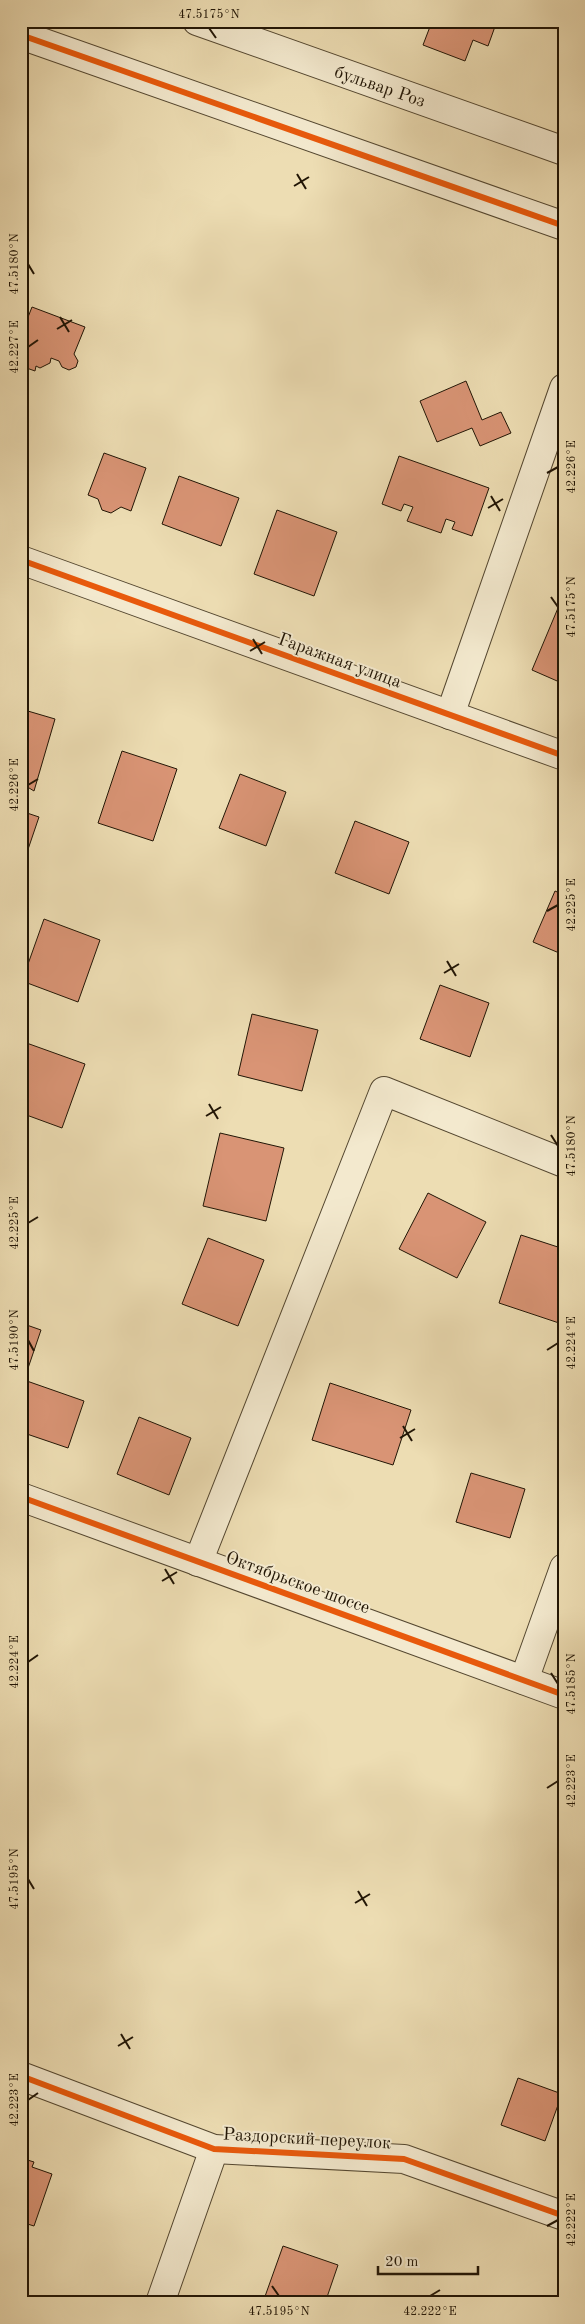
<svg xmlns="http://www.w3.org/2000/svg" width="585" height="2324" font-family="'Old Standard TT',serif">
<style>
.building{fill:#d99475;stroke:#211505}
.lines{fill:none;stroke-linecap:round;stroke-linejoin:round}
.minor-casing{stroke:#544730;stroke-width:30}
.minor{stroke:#f3e9ce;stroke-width:28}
.cycleway-casing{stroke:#f3e9ce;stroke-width:9}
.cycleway{stroke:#e8590c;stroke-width:6}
.ticks{fill:none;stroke:#211505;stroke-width:2}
.labels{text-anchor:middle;stroke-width:4;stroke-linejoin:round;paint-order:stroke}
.street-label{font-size:18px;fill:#211505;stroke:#f3e9ce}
.neatline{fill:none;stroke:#211505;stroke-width:2}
.ticks-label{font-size:12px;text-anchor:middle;fill:#211505}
</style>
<rect width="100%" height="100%" fill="#edddb3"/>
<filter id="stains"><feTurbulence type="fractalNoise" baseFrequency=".004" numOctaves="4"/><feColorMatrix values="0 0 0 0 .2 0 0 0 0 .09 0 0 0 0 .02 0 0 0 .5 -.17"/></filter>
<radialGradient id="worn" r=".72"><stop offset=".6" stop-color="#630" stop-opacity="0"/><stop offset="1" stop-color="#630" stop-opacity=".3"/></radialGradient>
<g class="building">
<polygon points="424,21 497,21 488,46 473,40 465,61 423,45 431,24"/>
<polygon points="32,307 85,327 74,354 78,361 76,367 69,370 62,367 59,361 51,358 50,363 40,368 36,366 35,371 21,366 21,335"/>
<polygon points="466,381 482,420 501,412 511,433 480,446 472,428 437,442 420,401"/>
<polygon points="104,453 146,468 131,511 121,507 111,513 102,510 98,499 88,495"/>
<polygon points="399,456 489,488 472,536 452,529 455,522 446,519 441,533 407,521 413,507 404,504 401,511 382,504"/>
<polygon points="179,476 239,498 221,546 162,524"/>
<polygon points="277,510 337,532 314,596 254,574"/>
<polygon points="558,608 564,611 564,684 532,670"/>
<polygon points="21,709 55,719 34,791 21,783"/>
<polygon points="122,751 177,769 153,841 98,823"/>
<polygon points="240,774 286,792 266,846 219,828"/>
<polygon points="21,811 39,817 21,870"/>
<polygon points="355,821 409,842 389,894 335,873"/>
<polygon points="555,891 564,895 564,955 533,942"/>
<polygon points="44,919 100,940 78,1002 22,981"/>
<polygon points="440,985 489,1003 470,1057 420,1039"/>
<polygon points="252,1014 318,1030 302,1091 238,1075"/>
<polygon points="21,1041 85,1064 62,1128 21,1113"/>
<polygon points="220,1133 284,1148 266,1221 203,1206"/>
<polygon points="428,1193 486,1222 457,1278 399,1249"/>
<polygon points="521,1235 564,1249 564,1318 562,1324 499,1303"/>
<polygon points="208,1238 264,1260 238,1326 182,1304"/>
<polygon points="21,1323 41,1330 24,1380 84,1401 68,1448 21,1432"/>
<polygon points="330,1383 411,1410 393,1465 312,1440"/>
<polygon points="139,1417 191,1438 169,1495 117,1474"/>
<polygon points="471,1473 525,1489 510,1538 456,1522"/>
<polygon points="518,2078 562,2094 545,2141 501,2125"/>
<polygon points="21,2158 34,2162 32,2167 52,2174 34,2226 21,2222"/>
<polygon points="283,2246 338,2265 325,2303 263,2302"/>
</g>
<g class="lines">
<defs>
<g id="minor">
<polyline points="197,21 564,151"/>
<polyline points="21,35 564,226"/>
<polyline points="21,560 564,756"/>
<polyline points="450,715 564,388"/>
<polyline points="21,1497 564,1695"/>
<polyline points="198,1562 384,1091 564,1163"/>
<polyline points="524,1680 564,1568"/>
<polyline points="21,2076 214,2149 404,2159 564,2216"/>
<polyline points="160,2303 214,2149"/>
</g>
</defs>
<use href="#minor" class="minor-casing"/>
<use href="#minor" class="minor"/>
<defs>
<g id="cycleway">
<polyline points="21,35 564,226"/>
<polyline points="21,560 564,756"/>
<polyline points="21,1497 564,1695"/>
<polyline points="21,2076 214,2149 404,2159 564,2216"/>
</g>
</defs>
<use href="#cycleway" class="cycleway-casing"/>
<use href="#cycleway" class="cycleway"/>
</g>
<path class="ticks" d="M209,28L216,38M297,174L306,189M294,186L309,177M28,264L34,274M60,317L69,332M57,329L72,320M28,347L38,340M547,473L558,467M491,496L500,511M488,508L503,499M551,597L558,607M253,639L262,654M250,651L265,642M28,785L38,779M547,911L558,905M447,961L456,976M444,973L459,964M209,1104L218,1119M206,1116L221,1107M551,1135L558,1146M28,1223L38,1217M28,1340L34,1351M547,1350L558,1343M403,1426L412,1441M400,1438L415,1429M165,1569L174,1584M162,1581L177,1572M28,1662L38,1655M551,1673L558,1684M547,1788L558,1781M28,1879L34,1889M358,1891L367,1906M355,1903L370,1894M121,2034L130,2049M118,2046L133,2037M28,2100L38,2093M547,2226L558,2220M272,2286L279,2296M430,2296L440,2290"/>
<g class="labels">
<g class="street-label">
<text transform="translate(380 86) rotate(19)" y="6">бульвар Роз</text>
<text transform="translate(340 660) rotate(20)" y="6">Гаражная улица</text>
<text transform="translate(298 1582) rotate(20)" y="6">Октябрьское шоссе</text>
<text transform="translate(307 2138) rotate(3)" y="6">Раздорский переулок</text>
</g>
</g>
<rect width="585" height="2324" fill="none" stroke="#edddb3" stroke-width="55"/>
<path d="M378 2266v8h100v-8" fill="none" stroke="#211505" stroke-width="2.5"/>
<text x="385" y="2266" font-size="15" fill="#211505" stroke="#f3e9ce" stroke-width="4" paint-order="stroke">20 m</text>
<rect x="28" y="28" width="530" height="2268" class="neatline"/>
<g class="ticks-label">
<text x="209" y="18">47.5175°N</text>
<text transform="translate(14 264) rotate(-90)" y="4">47.5180°N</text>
<text transform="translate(14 347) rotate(-90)" y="4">42.227°E</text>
<text transform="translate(571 467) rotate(-90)" y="4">42.226°E</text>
<text transform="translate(571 607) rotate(-90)" y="4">47.5175°N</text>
<text transform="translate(14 785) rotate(-90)" y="4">42.226°E</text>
<text transform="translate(571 905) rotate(-90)" y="4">42.225°E</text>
<text transform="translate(571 1146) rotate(-90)" y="4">47.5180°N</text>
<text transform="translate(14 1223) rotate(-90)" y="4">42.225°E</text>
<text transform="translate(14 1340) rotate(-90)" y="4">47.5190°N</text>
<text transform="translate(571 1343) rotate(-90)" y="4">42.224°E</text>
<text transform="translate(14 1662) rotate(-90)" y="4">42.224°E</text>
<text transform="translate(571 1684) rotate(-90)" y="4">47.5185°N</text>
<text transform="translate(571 1781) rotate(-90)" y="4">42.223°E</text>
<text transform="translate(14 1879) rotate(-90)" y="4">47.5195°N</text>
<text transform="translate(14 2100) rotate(-90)" y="4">42.223°E</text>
<text transform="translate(571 2220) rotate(-90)" y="4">42.222°E</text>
<text x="279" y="2315">47.5195°N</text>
<text x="430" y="2315">42.222°E</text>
</g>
<rect width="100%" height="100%" filter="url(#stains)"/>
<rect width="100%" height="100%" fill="url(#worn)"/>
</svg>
